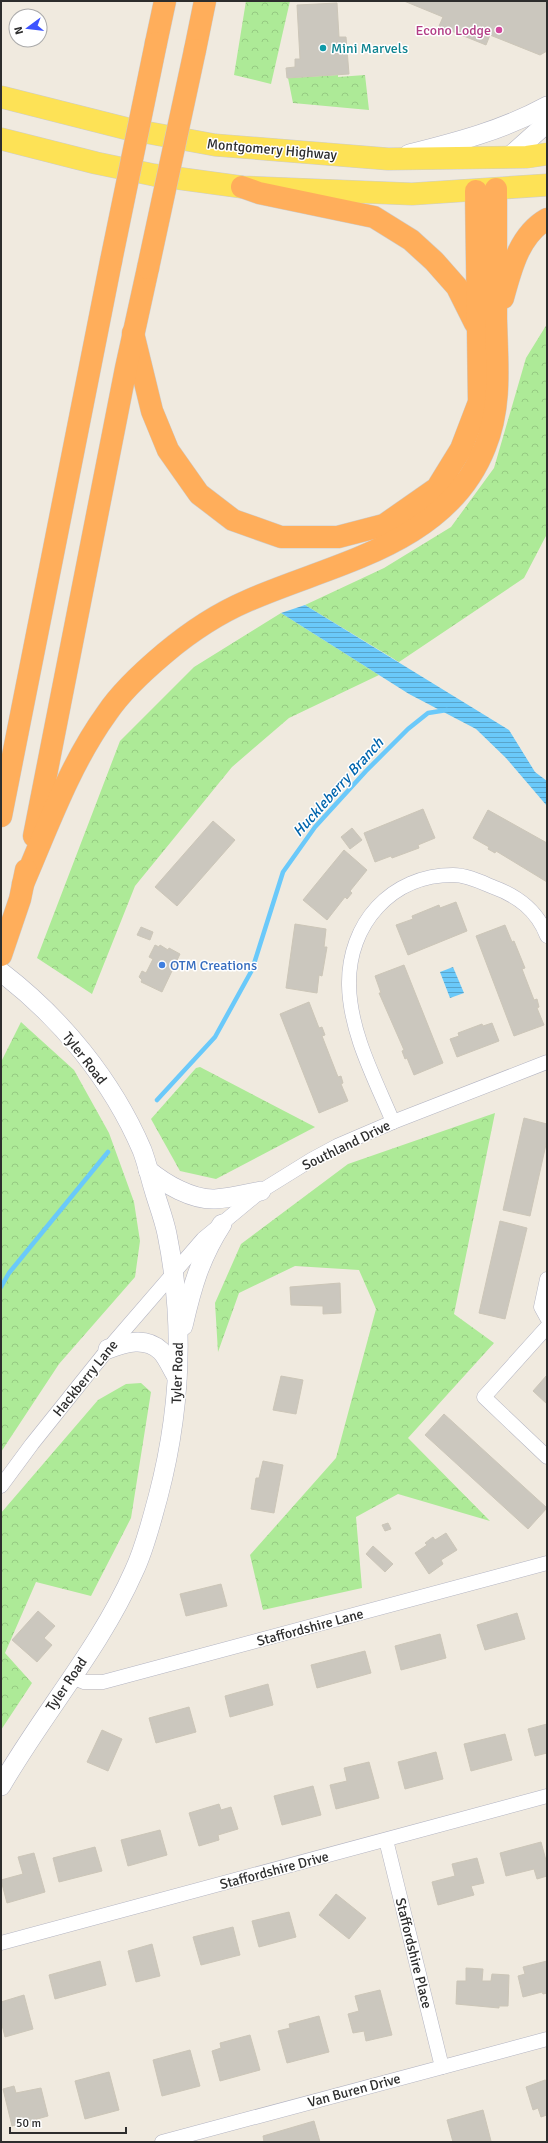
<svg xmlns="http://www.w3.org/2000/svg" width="548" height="2143" font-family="Signika,sans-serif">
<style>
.forest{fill:url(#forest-crowns)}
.water{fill:url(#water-rules)}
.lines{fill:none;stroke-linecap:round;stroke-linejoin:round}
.stream{stroke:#6ac9fa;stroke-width:4.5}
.building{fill:#cbc7be;stroke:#ccc6b8}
.street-casing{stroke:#b3b4c2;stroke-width:15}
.secondary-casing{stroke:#b3b4c2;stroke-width:20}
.primary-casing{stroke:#cdcdcd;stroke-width:23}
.highway-casing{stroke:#cdcdcd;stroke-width:23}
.street{stroke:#fff;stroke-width:14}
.secondary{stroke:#fff;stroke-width:19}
.primary{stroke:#fde256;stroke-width:22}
.highway{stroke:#ffae5b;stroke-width:22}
.highway-bridge-casing{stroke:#cdcdcd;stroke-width:23;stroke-linecap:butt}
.highway-bridge{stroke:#ffae5b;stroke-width:22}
.hotel-dot{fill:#d1479c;stroke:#fff;stroke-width:1.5}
.culture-dot{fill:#0f9aa8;stroke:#fff;stroke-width:1.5}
.shop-dot{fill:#3f7fe0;stroke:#fff;stroke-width:1.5}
.labels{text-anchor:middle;stroke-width:3;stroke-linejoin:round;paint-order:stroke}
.hotel-label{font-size:14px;fill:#b23c85;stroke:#fff;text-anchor:end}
.culture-label{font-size:14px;fill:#0d838f;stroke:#fff;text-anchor:start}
.street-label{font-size:14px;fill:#2d2d2d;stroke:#fff}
.shop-label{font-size:14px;fill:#366cbe;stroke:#fff;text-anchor:start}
.water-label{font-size:15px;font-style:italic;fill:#0165ad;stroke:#fff}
</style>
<defs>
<pattern id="forest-crowns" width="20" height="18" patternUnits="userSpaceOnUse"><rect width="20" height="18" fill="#adea97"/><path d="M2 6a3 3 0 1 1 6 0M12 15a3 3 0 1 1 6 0" fill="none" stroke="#95c982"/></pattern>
<pattern id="water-rules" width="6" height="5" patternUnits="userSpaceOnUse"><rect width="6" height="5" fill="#6ac9fa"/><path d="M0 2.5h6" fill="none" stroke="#58a4cb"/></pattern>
</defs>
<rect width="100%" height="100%" fill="#f0eadf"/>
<g class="forest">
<polygon points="246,1 290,1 271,84 234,75"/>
<polygon points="338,75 338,77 365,75 369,110 293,103 288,78"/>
<polygon points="547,324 547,534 524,578 399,662 305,605 384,568 451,527 494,468 526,358"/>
<polygon points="281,613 379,675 289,718 232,767 135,886 92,994 37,958 120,741 194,667"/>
<polygon points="21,1022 74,1070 109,1133 134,1202 140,1241 135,1277 59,1364 1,1452 1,1062"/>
<polygon points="200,1067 315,1127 216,1179 180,1171 151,1119 196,1068"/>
<polygon points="495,1113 454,1314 494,1343 408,1438 490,1521 398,1494 356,1517 362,1588 263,1610 250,1555 336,1458 376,1309 359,1270 295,1266 239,1293 218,1352 215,1303 241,1244 348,1164"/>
<polygon points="141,1383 151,1392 131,1518 91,1596 36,1582 5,1653 32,1683 1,1730 1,1513 98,1400 126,1384"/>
</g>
<g class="water">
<polygon points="305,605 509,730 535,772 547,781 547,806 506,758 476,729 409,694 281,613"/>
<polygon points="453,967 464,993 450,998 440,972"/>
</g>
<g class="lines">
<g class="stream">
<polyline points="157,1100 215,1037 252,970 283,872 315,827 366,771 408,729 428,713 447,710"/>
<polyline points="1,1287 9,1273 108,1152"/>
</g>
</g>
<g class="building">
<polygon points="404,1 547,1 547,51 540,55 490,35 486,45 439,26 443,17"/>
<polygon points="337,3 339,37 346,37 349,74 287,78 286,68 295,67 295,59 300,59 297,5"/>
<polygon points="423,809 435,838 418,845 419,848 392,858 391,856 375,862 364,833"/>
<polygon points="488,810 547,843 547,882 496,851 495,853 488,849 489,847 473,838"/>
<polygon points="213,821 235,840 177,906 155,887"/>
<polygon points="352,828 362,840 350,849 341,837"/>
<polygon points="344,850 367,870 350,891 352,893 347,899 345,897 327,920 303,900"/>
<polygon points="456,902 467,931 408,955 396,925 413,919 412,916 439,905 440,908"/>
<polygon points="295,924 326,929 324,947 327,947 322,976 319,975 317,993 286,988"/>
<polygon points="505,925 512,942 514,941 525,968 522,969 534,1000 537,999 539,1007 537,1008 544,1025 514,1036 476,936"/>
<polygon points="141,927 153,932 150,940 137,935"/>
<polygon points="155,945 159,947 160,945 168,950 169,948 180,954 162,992 141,982 142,980 139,977 142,971 146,973 153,959 149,957"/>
<polygon points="404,965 443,1063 414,1075 407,1058 405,1059 402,1051 404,1050 379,993 381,993 375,976"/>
<polygon points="309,1002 319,1028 322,1027 325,1035 322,1036 338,1077 341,1076 343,1083 341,1084 348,1101 319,1113 280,1014"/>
<polygon points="492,1023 499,1041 457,1057 450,1039 459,1036 458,1033 482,1024 483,1026"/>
<polygon points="524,1118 547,1124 547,1140 530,1216 503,1210"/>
<polygon points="500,1221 527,1228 505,1319 479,1313"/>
<polygon points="340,1283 341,1313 323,1314 323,1306 291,1305 290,1287"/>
<polygon points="547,1375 547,1404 533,1391"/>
<polygon points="281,1376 303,1380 296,1414 273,1410"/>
<polygon points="444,1414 547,1508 528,1529 425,1435"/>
<polygon points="263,1461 283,1465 274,1513 251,1509 256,1478 259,1478"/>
<polygon points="388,1523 391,1529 385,1531 382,1525"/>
<polygon points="446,1533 457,1550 441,1560 443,1564 429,1574 415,1553 427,1545 425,1543 433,1537 435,1540"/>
<polygon points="373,1546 393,1564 385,1572 366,1554"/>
<polygon points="221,1584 227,1606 186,1616 180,1594"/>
<polygon points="38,1611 55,1626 44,1638 52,1645 37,1662 12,1640"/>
<polygon points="517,1613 525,1639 485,1650 477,1625"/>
<polygon points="440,1634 446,1658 401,1670 395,1646"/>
<polygon points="365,1651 371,1673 317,1688 311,1665"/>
<polygon points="268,1684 273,1705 230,1717 225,1696"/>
<polygon points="189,1707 196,1732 156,1743 149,1718"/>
<polygon points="547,1724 547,1753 535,1756 528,1729"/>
<polygon points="102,1730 122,1739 108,1771 87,1762"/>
<polygon points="505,1734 512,1760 471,1771 464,1744"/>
<polygon points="436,1752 443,1779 405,1789 398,1762"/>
<polygon points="369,1762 379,1798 336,1809 330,1785 347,1781 344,1768"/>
<polygon points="313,1786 321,1815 282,1825 274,1796"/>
<polygon points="219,1804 221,1810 231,1807 238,1829 218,1835 219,1840 199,1846 189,1813"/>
<polygon points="160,1830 167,1855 128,1866 121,1840"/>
<polygon points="541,1842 547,1864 547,1876 537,1879 534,1869 506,1876 500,1853"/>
<polygon points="95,1847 102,1871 59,1882 53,1858"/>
<polygon points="34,1853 45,1892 7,1903 1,1880 23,1874 18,1857"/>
<polygon points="477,1858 484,1883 471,1886 474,1895 438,1905 432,1882 455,1876 452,1864"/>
<polygon points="336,1894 366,1918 349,1939 319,1915"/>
<polygon points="289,1912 296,1937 259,1947 252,1921"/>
<polygon points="233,1927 240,1955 201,1965 193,1937"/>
<polygon points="152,1944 160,1976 136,1982 128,1951"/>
<polygon points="100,1961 106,1985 55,1999 49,1975"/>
<polygon points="547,1961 547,1993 543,1994 542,1992 523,1997 518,1976 525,1974 523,1967"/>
<polygon points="466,1968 483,1969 482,1981 491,1981 492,1974 509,1975 508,2006 499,2006 499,2008 456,2004 457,1981 466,1981"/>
<polygon points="380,1990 392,2035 366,2041 364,2031 353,2033 348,2014 359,2011 355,1996"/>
<polygon points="24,1995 33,2029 5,2037 1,2021 1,2002"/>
<polygon points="319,2016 329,2052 287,2063 278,2031 290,2028 289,2024"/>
<polygon points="250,2035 260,2070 220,2081 212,2051 221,2048 220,2043"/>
<polygon points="190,2050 200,2086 162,2096 153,2060"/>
<polygon points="109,2072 119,2110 85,2119 75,2081"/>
<polygon points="545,2080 547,2081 547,2115 541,2117 538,2108 533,2110 526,2087"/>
<polygon points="14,2086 16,2093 41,2088 48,2116 12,2126 3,2089"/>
<polygon points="483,2110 491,2141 453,2142 447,2120"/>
<polygon points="314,2121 320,2142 264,2142 263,2136"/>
</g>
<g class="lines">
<defs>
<g id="street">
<path d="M393,1122C375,1079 350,1033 349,985C348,924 391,875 453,875C467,875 481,882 493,887C518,896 537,910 547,936"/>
<polyline points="547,1279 541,1307 547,1318"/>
<polyline points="547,1327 484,1397 547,1457"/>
<polyline points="1,1486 32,1444 108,1349 203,1239 261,1191 311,1160 337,1146 393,1122 547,1062"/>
<polyline points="72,1677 84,1682 103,1682 547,1563"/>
<polyline points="386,1840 442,2067"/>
<polyline points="1,1943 547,1796"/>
<polyline points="162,2142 547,2039"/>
</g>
<g id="secondary">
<path d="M409,154C457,142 503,130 547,106"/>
<polyline points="509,157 547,123"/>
<path d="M1,972C61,1018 112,1080 142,1150C147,1163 150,1177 154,1190C158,1204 164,1219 167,1234C185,1323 181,1410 158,1497C151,1522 145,1548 134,1571C100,1648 43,1713 1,1786"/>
<path d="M148,1170C165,1184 192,1200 215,1199C230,1198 246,1194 261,1191"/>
<path d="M183,1326C192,1287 200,1258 222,1224"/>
<path d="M108,1349C125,1343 145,1336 161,1351C167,1357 172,1369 177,1377"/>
</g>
<g id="primary">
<polyline points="1,97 128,129 215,145 388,159 527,157 547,154"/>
<polyline points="1,139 96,163 154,175 242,187 412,194 547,185"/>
</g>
<g id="highway">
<polyline points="156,43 165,1"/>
<polyline points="195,50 205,1"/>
<polyline points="242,187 259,193 374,217 411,240 434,261 457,287 475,323"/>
<path d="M503,298C511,269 519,235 547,219"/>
<polyline points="133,333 152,411 168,450 199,494 233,520 281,537 338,537 384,525 437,488 461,449 479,402 476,191"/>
<polyline points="1,816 111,261"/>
<polyline points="34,836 126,368 148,268"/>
<path d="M23,884C48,826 70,764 107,713C121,692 146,669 165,653C190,632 217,614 247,601C333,563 447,545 485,447C502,406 497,363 496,319C496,275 496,232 496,189"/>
<polyline points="1,955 20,899 26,870"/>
</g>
</defs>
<use href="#street" class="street-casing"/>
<use href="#secondary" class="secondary-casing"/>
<use href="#primary" class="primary-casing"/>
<use href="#highway" class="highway-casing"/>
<use href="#street" class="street"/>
<use href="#secondary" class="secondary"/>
<use href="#primary" class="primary"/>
<use href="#highway" class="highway"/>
<defs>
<g id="highway-bridge">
<polyline points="111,261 156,43"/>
<polyline points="148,268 195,50"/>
</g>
</defs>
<use href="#highway-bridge" class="highway-bridge-casing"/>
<use href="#highway-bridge" class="highway-bridge"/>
</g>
<circle class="hotel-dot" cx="499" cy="30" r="4"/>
<circle class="culture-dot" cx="323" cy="48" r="4"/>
<circle class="shop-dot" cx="162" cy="965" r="4"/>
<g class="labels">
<g class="hotel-label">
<text x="491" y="35">Econo Lodge</text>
</g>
<g class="culture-label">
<text x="331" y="53">Mini Marvels</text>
</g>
<g class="street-label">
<text transform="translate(272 149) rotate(5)" y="5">Montgomery Highway</text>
<text transform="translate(85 1058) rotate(52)" y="5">Tyler Road</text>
<text transform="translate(346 1145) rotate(-26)" y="5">Southland Drive</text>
<text transform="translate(177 1373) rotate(-88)" y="5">Tyler Road</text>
<text transform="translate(85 1378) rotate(-51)" y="5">Hackberry Lane</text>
<text transform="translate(310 1627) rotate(-15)" y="5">Staffordshire Lane</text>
<text transform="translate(66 1684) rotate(-56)" y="5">Tyler Road</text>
<text transform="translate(274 1870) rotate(-15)" y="5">Staffordshire Drive</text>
<text transform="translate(414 1953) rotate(76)" y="5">Staffordshire Place</text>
<text transform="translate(354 2090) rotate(-15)" y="5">Van Buren Drive</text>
</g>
<g class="shop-label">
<text x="170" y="970">OTM Creations</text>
</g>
<g class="water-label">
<text transform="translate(338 787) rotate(-48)" y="5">Huckleberry Branch</text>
</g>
</g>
<rect width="548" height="2143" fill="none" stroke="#2d2d2d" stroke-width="4"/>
<g transform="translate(28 28) rotate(255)"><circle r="19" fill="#ffffff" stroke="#ababab"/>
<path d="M0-3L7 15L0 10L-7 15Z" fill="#3d53ff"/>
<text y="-6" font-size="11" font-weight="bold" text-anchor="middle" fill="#2d2d2d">N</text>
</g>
<path d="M10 2127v6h116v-6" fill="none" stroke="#2d2d2d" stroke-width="2"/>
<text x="16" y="2127" font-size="12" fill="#2d2d2d" stroke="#ffffff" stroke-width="3" paint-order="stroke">50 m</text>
</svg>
